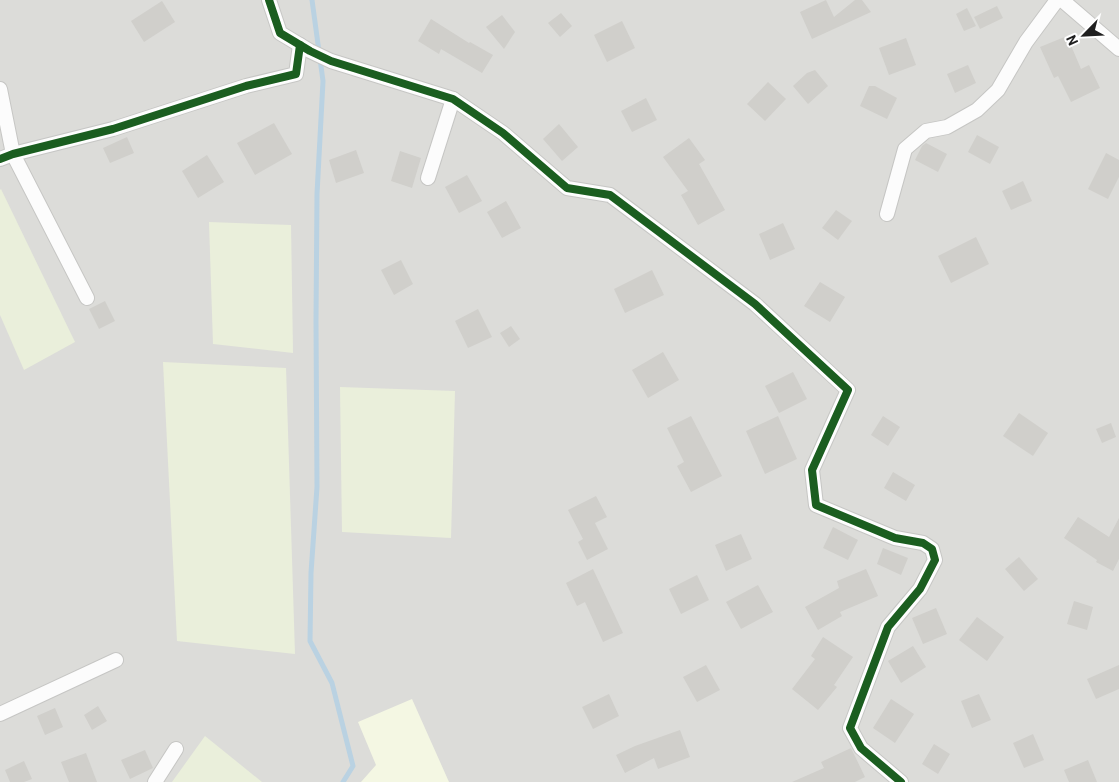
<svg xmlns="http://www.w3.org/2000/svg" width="1119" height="782" font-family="Barlow,sans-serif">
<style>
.residential{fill:#dcdcd9}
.education{fill:#f4f7e3}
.farmland{fill:#eaefdb}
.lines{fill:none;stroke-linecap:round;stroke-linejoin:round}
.stream{stroke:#bad2e2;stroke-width:5}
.building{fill:#d0cfcb}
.street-casing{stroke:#c6c6c4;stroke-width:16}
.street{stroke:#fcfcfc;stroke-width:14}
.cycleway-casing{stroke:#fff;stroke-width:11}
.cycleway{stroke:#1b5e20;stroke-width:8}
</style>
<rect width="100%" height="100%" fill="#edede8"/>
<rect class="residential" x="0" y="0" width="1119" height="782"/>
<polygon class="education" points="412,699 449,782 361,782 376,765 358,722"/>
<g class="farmland">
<polygon points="1,189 75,342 24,370 0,315 0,190"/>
<polygon points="209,222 291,225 293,353 213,344"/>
<polygon points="163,362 286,368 295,654 177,641"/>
<polygon points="340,387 455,391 451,538 342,532"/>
<polygon points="205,736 262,782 172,782"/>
</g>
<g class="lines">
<polyline class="stream" points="312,0 323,81 317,194 316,321 317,487 311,573 310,641 332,683 353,766 343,782"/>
</g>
<g class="building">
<polygon points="826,0 834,17 855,0 862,0 871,12 812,39 800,12"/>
<polygon points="162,1 175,22 144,42 131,21"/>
<polygon points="997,6 1003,18 980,29 974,17"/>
<polygon points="967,8 976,26 964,31 956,14"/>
<polygon points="561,13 572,26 560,37 548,23"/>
<polygon points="502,15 515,32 504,49 486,27"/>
<polygon points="431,19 469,43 470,42 493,55 482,73 441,49 439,54 418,41"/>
<polygon points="622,21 635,48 607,62 594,35"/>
<polygon points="1067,36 1081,69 1089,65 1100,88 1071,102 1058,76 1054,78 1040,47"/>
<polygon points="906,38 916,65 889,75 879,48"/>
<polygon points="968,65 976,83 955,93 947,74"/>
<polygon points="815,70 828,86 808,104 793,86 807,73"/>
<polygon points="768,82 786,99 765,121 747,104"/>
<polygon points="869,86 875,86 897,98 887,119 860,106"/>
<polygon points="646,98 657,120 632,132 621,111"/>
<polygon points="274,123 292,154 255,175 237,143"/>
<polygon points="559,124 578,147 562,161 543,139"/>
<polygon points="977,135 999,147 990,164 968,152"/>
<polygon points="127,137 134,153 110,163 103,148"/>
<polygon points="689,138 705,160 699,164 725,210 698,225 681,195 688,191 663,157"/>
<polygon points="926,143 947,154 938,172 915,160 922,146"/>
<polygon points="356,150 364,173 336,183 329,160"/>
<polygon points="400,151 421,158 412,188 391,181"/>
<polygon points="1106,153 1119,160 1119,177 1108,199 1088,189"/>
<polygon points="207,155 224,182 198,198 182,171"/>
<polygon points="467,175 482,201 459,213 445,187"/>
<polygon points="1023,181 1032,201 1011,210 1002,191"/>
<polygon points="506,201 521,228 502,238 487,212"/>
<polygon points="836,210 852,221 838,240 822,228"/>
<polygon points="783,223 795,249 770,260 759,234"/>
<polygon points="976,237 989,264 951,283 938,256"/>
<polygon points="401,260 413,284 394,295 381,270"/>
<polygon points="652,270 664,295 625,313 614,289"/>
<polygon points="820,282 845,297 830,322 804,306"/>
<polygon points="105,301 115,321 99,329 89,309"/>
<polygon points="478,309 492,337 468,348 455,321"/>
<polygon points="511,326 520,339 509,347 500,333"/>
<polygon points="663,352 679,380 648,398 632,370"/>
<polygon points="793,372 807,399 779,413 765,386"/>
<polygon points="1019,413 1048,433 1033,456 1003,436"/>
<polygon points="691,416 722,476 691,492 677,466 684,462 667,428"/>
<polygon points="778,416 797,459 765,474 746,431"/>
<polygon points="883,416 900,427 888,446 871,435"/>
<polygon points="1111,423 1116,437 1102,443 1096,429"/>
<polygon points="893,472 915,485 906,501 884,488"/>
<polygon points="596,496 607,517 595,523 608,549 587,560 578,542 583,539 568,510"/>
<polygon points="1078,517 1109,537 1119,518 1119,559 1113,571 1096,562 1097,560 1064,538"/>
<polygon points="833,527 858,540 848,560 823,548"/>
<polygon points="741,534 752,559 726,571 715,545"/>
<polygon points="883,548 908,558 901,575 877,564"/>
<polygon points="1019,557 1038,579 1024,591 1005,569"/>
<polygon points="593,569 623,633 603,642 585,602 577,606 566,583"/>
<polygon points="866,569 878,596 840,612 842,616 818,630 805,607 839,588 837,581"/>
<polygon points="697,575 709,600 681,614 669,589"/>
<polygon points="758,585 773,612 741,629 726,602"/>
<polygon points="1074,601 1093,607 1087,630 1067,624"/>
<polygon points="936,608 947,634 923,644 912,618"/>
<polygon points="977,617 1004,637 987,661 959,640"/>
<polygon points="823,637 853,657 834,685 837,687 818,710 792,689 815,659 811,656"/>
<polygon points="913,646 926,667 901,683 888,661"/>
<polygon points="706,665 720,690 697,702 683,677"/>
<polygon points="1119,665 1119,689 1096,699 1087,679"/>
<polygon points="609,694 619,716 593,729 582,707"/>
<polygon points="979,694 991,720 972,728 961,701"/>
<polygon points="891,699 914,714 895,743 873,728"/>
<polygon points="98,706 107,721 92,730 84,715"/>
<polygon points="55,708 63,727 45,735 37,716"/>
<polygon points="680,730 690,757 658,769 654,758 625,773 616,755 635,746"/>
<polygon points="1033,734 1044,760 1024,768 1013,743"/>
<polygon points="934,744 950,754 938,774 922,764"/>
<polygon points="851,748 865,777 855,782 792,782 824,768 821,762"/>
<polygon points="145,750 153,768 130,779 121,760"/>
<polygon points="86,753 97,782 69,782 61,762"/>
<polygon points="1088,760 1097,782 1069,782 1064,770"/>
<polygon points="24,761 32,779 24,782 10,782 5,770"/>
</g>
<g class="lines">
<defs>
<g id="street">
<polyline points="269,0 280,33 310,51 331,61 453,99 503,133 567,188 610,195 755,304 848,390 812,470 816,505 895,538 923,543 932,549 935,560 920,589 888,627 850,728 861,748 901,782"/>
<polyline points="1062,0 1119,49"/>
<polyline points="0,89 13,154 87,298"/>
<polyline points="0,159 13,154 113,129 246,86 296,74 300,45"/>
<polyline points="428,178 453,99"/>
<polyline points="887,214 905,149 926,131 947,127 977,110 998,90 1026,42 1057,0"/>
<polyline points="0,714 116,660"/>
<polyline points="155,782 176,749"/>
</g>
</defs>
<use href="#street" class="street-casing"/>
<use href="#street" class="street"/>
<defs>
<g id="cycleway">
<polyline points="269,0 280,33 310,51 331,61 453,99 503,133 567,188 610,195 755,304 848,390 812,470 816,505 895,538 923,543 932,549 935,560 920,589 888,627 850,728 861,748 901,782"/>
<polyline points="0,159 13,154 113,129 246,86 296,74 300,45"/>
</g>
</defs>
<use href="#cycleway" class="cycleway-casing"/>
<use href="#cycleway" class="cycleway"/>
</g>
<g transform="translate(1084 35) rotate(246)" stroke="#ffffff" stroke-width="4" paint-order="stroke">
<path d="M0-4L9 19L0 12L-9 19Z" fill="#1f1f1f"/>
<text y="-8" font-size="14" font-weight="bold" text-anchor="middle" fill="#1f1f1f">N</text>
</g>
</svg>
